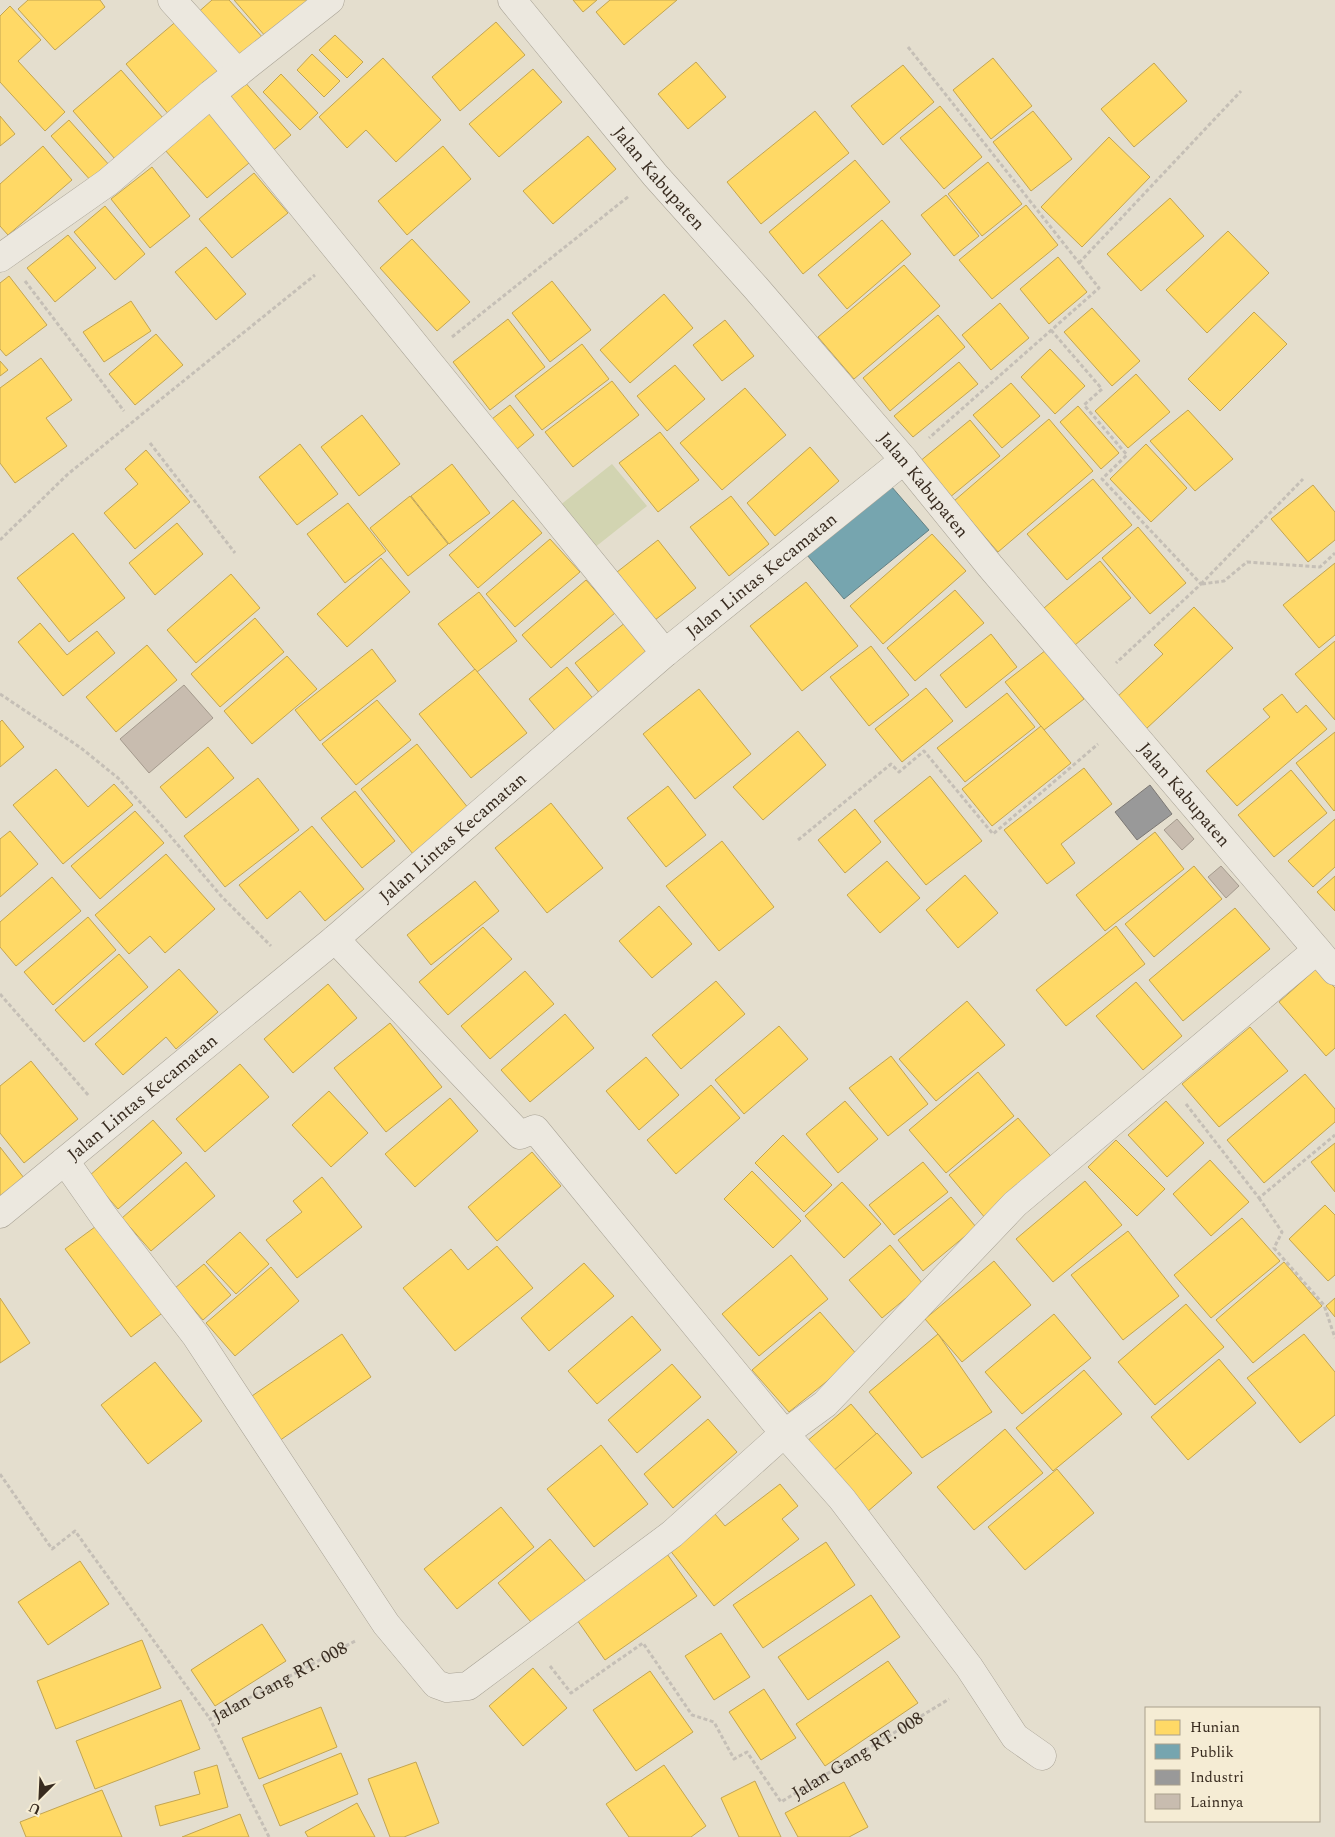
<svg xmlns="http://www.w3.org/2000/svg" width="1335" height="1837" font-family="Spectral,serif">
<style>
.pitch{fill:#d2d4b1}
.homes{fill:#ffd966;stroke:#c3a551}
.public{fill:#76a5af;stroke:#638084}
.industry{fill:#999;stroke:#7c7874}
.building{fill:#c8bcaf;stroke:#a49a8d}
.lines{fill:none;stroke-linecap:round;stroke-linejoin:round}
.street-casing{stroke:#a9a396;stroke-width:29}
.path{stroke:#c5bfb6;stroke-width:3;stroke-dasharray:4 2.5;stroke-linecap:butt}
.street{stroke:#ece8df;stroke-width:28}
.labels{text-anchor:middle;stroke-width:5;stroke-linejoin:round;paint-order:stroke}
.street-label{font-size:18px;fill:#382b1f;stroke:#f5ecd4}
</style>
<rect width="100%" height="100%" fill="#e4dece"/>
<polygon class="pitch" points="612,464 647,506 594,548 559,506"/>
<g class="homes">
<polygon points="28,0 100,0 105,7 55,50 18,9"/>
<polygon points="212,0 229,0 264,39 237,63 195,15"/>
<polygon points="234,0 310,0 266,37"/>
<polygon points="573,0 597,0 583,12"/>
<polygon points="610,0 677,0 624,45 596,12"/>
<polygon points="10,6 41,40 18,61 65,112 45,131 0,82 0,16"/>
<polygon points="179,19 223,72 171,117 126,64"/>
<polygon points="496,22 525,55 460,111 432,77"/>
<polygon points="335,35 363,62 347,78 319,50"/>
<polygon points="312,54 340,81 324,97 297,70"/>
<polygon points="383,58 441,120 396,162 366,130 347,148 319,117"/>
<polygon points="993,58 1032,106 991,139 953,90"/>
<polygon points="696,62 726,97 688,129 658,94"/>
<polygon points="1154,63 1187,101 1134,147 1101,109"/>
<polygon points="903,65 934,102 883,145 851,106"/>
<polygon points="533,69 562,102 499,157 469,124"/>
<polygon points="121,70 163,118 115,159 73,111"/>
<polygon points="281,74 318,113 300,130 263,92"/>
<polygon points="243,80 291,135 269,154 221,100"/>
<polygon points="940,106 982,157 944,189 900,138"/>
<polygon points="214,109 255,158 207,198 165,150"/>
<polygon points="815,111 849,153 761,224 727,182"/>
<polygon points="1033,111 1072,159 1031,191 993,142"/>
<polygon points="0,116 15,134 0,146"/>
<polygon points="69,120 110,166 92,182 51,136"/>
<polygon points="588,136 616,169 553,224 523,191"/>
<polygon points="1109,137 1150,177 1082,247 1041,207"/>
<polygon points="43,146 72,180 8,235 0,226 0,184"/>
<polygon points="443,146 471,179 407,235 378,201"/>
<polygon points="855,160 890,202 803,274 769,232"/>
<polygon points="988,162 1022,204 982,236 948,194"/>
<polygon points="152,167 190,216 150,248 111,199"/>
<polygon points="254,173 288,213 232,258 199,219"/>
<polygon points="946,195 979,236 954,256 921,215"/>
<polygon points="1170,198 1204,236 1141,291 1107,254"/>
<polygon points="1026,205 1058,245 992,299 959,260"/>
<polygon points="105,206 145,254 115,280 74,232"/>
<polygon points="882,220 911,254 847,309 818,275"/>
<polygon points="1228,231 1269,273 1207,333 1166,290"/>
<polygon points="68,235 96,268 55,302 27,268"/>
<polygon points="412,239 470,302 437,331 380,268"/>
<polygon points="206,247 246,294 216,320 175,272"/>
<polygon points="1058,257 1087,292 1049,324 1020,289"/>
<polygon points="904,265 940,306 854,379 818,337"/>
<polygon points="9,276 47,325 6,356 0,349 0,283"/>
<polygon points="552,281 591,330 550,362 512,313"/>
<polygon points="664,294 693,328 630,383 600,350"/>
<polygon points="131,301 151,331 104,362 83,332"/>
<polygon points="1000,303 1029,338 991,370 962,335"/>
<polygon points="1092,308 1140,361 1112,386 1064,332"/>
<polygon points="1254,312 1287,344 1220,411 1188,379"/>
<polygon points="938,315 965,347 890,411 863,378"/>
<polygon points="508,319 545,367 490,410 453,362"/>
<polygon points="725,320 754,356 722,381 693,345"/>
<polygon points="156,334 183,365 135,405 109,374"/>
<polygon points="582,344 609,379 542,430 515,396"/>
<polygon points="1050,349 1085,386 1055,414 1021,377"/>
<polygon points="41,358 72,400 46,418 67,446 15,483 0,463 0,388"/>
<polygon points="0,361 8,370 0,376"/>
<polygon points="959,362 978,384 913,437 894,416"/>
<polygon points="675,365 705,399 667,431 637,396"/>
<polygon points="1136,374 1170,412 1128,448 1095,411"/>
<polygon points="612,381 639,415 573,467 545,432"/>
<polygon points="1011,383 1040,416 1002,448 973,415"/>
<polygon points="745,388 786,435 722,490 680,443"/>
<polygon points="510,405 534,435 517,449 492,419"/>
<polygon points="1078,406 1119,453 1101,469 1060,422"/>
<polygon points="1188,410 1233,459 1195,491 1150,441"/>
<polygon points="362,415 400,464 359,496 321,447"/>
<polygon points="1049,419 1093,471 998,552 954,501"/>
<polygon points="970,420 1000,456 949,498 919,462"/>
<polygon points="660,432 699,480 658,512 619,463"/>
<polygon points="300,444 338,494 297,525 259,477"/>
<polygon points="1146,444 1187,488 1151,522 1110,479"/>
<polygon points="810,447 839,481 775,536 747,503"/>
<polygon points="146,450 190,502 135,549 104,513 138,484 125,469"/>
<polygon points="452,464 490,513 449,544 411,496"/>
<polygon points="1093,479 1132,525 1067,580 1027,534"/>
<polygon points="1313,485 1335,512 1335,540 1308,562 1271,519"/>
<polygon points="410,496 448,544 408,576 370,528"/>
<polygon points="731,496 769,544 729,576 690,527"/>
<polygon points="513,500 542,533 478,588 449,555"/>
<polygon points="348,503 386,551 345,583 307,534"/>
<polygon points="177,523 203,554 155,595 129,563"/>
<polygon points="1138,527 1186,583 1150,614 1102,558"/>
<polygon points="73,533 125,598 69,642 17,578"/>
<polygon points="932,534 966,571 883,644 850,606"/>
<polygon points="550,539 580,572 515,627 486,594"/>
<polygon points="658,540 696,588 655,620 617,572"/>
<polygon points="381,558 410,592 347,647 317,614"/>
<polygon points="1100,561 1131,598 1075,645 1044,608"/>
<polygon points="1335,563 1335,635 1319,648 1283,605"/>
<polygon points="231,574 260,608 196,663 167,630"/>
<polygon points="586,580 615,613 551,668 522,635"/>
<polygon points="806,582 858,646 802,691 750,626"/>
<polygon points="955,590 984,623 915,681 887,648"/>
<polygon points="479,592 517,641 477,672 438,624"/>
<polygon points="1194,607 1233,648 1146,729 1116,698 1163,654 1154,645"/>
<polygon points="255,618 284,652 220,707 191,674"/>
<polygon points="626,622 652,654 601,695 575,663"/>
<polygon points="40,623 67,655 97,631 115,653 63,696 18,642"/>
<polygon points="991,634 1017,667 966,708 940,675"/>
<polygon points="1335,641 1335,720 1295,674"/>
<polygon points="147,645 177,680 116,732 86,697"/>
<polygon points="871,646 909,695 869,726 830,677"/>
<polygon points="372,649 396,681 320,741 295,710"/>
<polygon points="1046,650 1084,699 1044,730 1005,682"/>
<polygon points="287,656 317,689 252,744 224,711"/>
<polygon points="567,667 596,702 558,734 529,699"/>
<polygon points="475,669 527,733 471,778 419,714"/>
<polygon points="926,688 953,721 902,762 875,729"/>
<polygon points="699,689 751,754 695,799 643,734"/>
<polygon points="1007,693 1035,727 965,782 937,748"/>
<polygon points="1282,694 1297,713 1306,705 1327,729 1237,806 1206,771 1270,717 1263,709"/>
<polygon points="377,700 411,740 356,785 322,744"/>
<polygon points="2,720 24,747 0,767 0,722"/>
<polygon points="1041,726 1071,763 992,826 962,789"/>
<polygon points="798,731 826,765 763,820 733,787"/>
<polygon points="1335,732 1335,810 1334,811 1296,763"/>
<polygon points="417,744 469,809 413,854 361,789"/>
<polygon points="208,747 234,778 186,818 160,787"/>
<polygon points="1084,768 1112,804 1061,844 1075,863 1047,884 1004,830"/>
<polygon points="56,769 88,807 114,784 133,805 63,864 13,805"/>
<polygon points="1291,770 1327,813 1274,857 1238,815"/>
<polygon points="930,776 982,841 926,885 874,821"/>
<polygon points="258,778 299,830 225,887 184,836"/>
<polygon points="668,786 706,835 666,867 627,818"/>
<polygon points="355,791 395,841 362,868 321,818"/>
<polygon points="551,803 603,868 547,913 495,848"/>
<polygon points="855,809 881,842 845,873 818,840"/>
<polygon points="135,811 164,843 100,899 71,866"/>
<polygon points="1335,819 1335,867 1313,887 1288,861"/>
<polygon points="312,826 364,889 325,921 300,891 267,919 239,885"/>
<polygon points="10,831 38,864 0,897 0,839"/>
<polygon points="1155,832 1184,869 1105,931 1076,895"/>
<polygon points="722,841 774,907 719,951 666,886"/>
<polygon points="166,854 215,909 165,953 150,936 129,954 95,915"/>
<polygon points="887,861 920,898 880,933 847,895"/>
<polygon points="1194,866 1222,899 1154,957 1125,924"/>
<polygon points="965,875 998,913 958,948 926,910"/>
<polygon points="1335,876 1335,911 1317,892"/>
<polygon points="52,877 81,911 16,966 0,947 0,922"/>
<polygon points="475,881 499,911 431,965 407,935"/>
<polygon points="659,906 692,944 652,978 619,941"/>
<polygon points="1235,908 1270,949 1183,1021 1149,980"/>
<polygon points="88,917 116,950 53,1005 24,972"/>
<polygon points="1116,926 1145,964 1066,1026 1036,990"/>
<polygon points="483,927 512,959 448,1015 419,982"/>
<polygon points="119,954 148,987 84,1042 55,1010"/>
<polygon points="1317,968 1335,988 1335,1048 1326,1056 1279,1002"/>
<polygon points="179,969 218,1012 176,1049 166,1037 123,1075 95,1044"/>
<polygon points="525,971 554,1004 490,1059 461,1026"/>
<polygon points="716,981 745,1014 681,1069 652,1035"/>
<polygon points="1136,982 1182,1036 1143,1070 1096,1016"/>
<polygon points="328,984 357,1018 293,1073 264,1039"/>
<polygon points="967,1001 1005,1045 936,1101 899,1059"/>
<polygon points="565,1014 594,1048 530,1102 501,1070"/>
<polygon points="390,1023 442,1087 386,1132 334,1068"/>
<polygon points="779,1026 808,1059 744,1114 715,1080"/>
<polygon points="1250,1027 1288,1071 1219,1127 1182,1084"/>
<polygon points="891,1056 928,1104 888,1136 849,1088"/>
<polygon points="646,1057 679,1095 639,1130 606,1091"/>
<polygon points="31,1061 78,1119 24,1163 0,1133 0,1086"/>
<polygon points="240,1064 269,1097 205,1152 176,1119"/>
<polygon points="978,1072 1014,1116 946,1173 909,1130"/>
<polygon points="1305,1074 1335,1109 1335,1122 1264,1183 1227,1140"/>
<polygon points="711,1085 740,1118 676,1174 647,1140"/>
<polygon points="329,1091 368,1133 331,1167 292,1125"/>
<polygon points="450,1098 478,1131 415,1187 385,1154"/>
<polygon points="845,1101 878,1139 838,1173 806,1134"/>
<polygon points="1166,1101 1204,1143 1167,1177 1128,1135"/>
<polygon points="1018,1118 1055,1161 986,1219 949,1175"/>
<polygon points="153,1120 182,1153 118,1209 89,1176"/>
<polygon points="783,1135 832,1185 804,1212 755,1163"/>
<polygon points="1116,1140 1165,1189 1137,1216 1088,1167"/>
<polygon points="1335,1143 1335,1192 1311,1162"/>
<polygon points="0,1147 24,1178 0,1197"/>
<polygon points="532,1152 561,1186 497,1241 468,1207"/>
<polygon points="1210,1160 1249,1202 1211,1236 1173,1194"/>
<polygon points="186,1162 215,1196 151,1251 122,1218"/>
<polygon points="923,1162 948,1192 894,1235 869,1205"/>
<polygon points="752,1171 801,1221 773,1248 724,1199"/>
<polygon points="322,1177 362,1227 297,1278 266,1240 302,1212 293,1201"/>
<polygon points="1085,1181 1122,1225 1053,1282 1016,1239"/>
<polygon points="842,1182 881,1224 844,1258 805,1216"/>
<polygon points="951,1197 976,1227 923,1271 898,1240"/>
<polygon points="1325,1205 1335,1215 1335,1275 1328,1281 1289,1239"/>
<polygon points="1242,1218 1280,1261 1211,1318 1174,1275"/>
<polygon points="99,1224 165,1311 131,1337 65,1249"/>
<polygon points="1128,1231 1179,1296 1123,1340 1071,1275"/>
<polygon points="240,1232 269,1264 236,1294 206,1262"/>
<polygon points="890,1245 923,1284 882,1318 849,1280"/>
<polygon points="497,1246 533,1288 455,1351 403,1288 451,1249 468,1270"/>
<polygon points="791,1255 828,1299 759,1356 722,1314"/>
<polygon points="994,1261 1031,1305 962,1362 925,1319"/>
<polygon points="1284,1262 1322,1306 1253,1363 1216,1320"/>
<polygon points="584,1263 614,1296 549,1351 521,1318"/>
<polygon points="204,1264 231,1295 203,1320 175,1288"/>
<polygon points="271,1267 299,1301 235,1356 206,1323"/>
<polygon points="0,1298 30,1343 0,1363"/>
<polygon points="1335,1298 1335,1317 1326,1306"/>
<polygon points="1186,1304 1224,1347 1155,1405 1118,1362"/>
<polygon points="820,1312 858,1356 789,1412 752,1370"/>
<polygon points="1054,1314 1091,1358 1022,1414 985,1372"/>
<polygon points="632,1316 661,1350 597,1404 568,1371"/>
<polygon points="342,1334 371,1377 279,1441 249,1398"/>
<polygon points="938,1334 992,1412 922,1458 869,1392"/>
<polygon points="1304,1334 1335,1372 1335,1415 1300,1443 1247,1378"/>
<polygon points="1219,1359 1256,1403 1188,1460 1151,1417"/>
<polygon points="155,1362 202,1421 148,1464 101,1405"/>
<polygon points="672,1364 701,1397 637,1453 608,1420"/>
<polygon points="1084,1370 1122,1414 1053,1471 1016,1428"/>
<polygon points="851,1404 886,1445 841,1482 806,1442"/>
<polygon points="708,1419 737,1452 673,1508 644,1474"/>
<polygon points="1005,1429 1043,1473 974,1530 937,1487"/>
<polygon points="877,1433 912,1473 867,1512 833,1471"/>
<polygon points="601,1445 648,1504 594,1547 547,1489"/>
<polygon points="1057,1469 1094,1513 1025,1570 988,1527"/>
<polygon points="780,1484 798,1506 782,1519 799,1539 714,1606 665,1544 710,1508 725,1526"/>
<polygon points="501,1507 534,1547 457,1609 424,1569"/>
<polygon points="550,1539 588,1584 536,1628 498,1583"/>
<polygon points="826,1542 855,1585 763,1648 733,1605"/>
<polygon points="667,1554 697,1596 605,1660 575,1617"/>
<polygon points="80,1561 109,1604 48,1645 18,1602"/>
<polygon points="871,1595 900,1637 808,1700 778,1657"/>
<polygon points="262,1624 286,1661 215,1706 191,1670"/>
<polygon points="721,1633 750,1677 714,1700 685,1656"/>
<polygon points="142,1640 161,1688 56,1729 37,1681"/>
<polygon points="888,1661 918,1703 825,1766 796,1724"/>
<polygon points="533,1668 567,1708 523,1746 489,1706"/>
<polygon points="650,1671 693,1732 636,1771 593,1710"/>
<polygon points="764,1689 796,1738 761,1760 729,1712"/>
<polygon points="181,1700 200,1749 95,1789 76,1741"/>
<polygon points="321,1707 337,1747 259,1779 242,1738"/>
<polygon points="341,1753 358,1794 280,1826 263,1785"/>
<polygon points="416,1762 439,1823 404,1837 390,1837 368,1779"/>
<polygon points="217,1765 228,1807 160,1826 155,1806 200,1794 194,1772"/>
<polygon points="664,1765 706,1826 691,1837 629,1837 606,1804"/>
<polygon points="755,1781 781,1837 739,1837 721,1798"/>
<polygon points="844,1782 868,1827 849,1837 798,1837 785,1813"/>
<polygon points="102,1790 122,1837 26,1837 20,1822"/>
<polygon points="357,1803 375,1837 308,1837 305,1832"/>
<polygon points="240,1814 249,1837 182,1837"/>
</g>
<polygon class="public" points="891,486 929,530 844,599 807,555"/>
<polygon class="industry" points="1150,785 1172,814 1137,840 1115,812"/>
<g class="building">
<polygon points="184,685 213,718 149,773 120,739"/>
<polygon points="1177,819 1194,839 1182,850 1164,830"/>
<polygon points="1221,866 1239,886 1226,898 1208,877"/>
</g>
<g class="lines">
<defs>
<g id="street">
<polyline points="172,0 238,73"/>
<path id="s3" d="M512,0L655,175L756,288L904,460L990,566L1335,971"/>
<polyline points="211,94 665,653"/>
<polyline points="0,258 108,182 211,94 330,0"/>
<polyline points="335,939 520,1135 535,1129 784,1433 842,1499 969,1667 1015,1737 1042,1756"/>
<polyline points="65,1161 105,1218 196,1336 386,1624 436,1684 447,1688 468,1686 672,1534 780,1437 825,1404 1015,1204 1317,950"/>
<path id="s4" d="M0,1214L335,939L665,653L904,460"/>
</g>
</defs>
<use href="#street" class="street-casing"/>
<g class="path">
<polyline points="908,47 1099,288 929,438"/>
<polyline points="1079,263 1241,91"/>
<polyline points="25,281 124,411"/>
<polyline points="1051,330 1102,389 1084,405 1127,455 1102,479 1201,584 1116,663"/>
<polyline points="452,337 629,196"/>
<polyline points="150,443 235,553"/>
<polyline points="0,540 68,474 315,275"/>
<polyline points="1201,584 1303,479"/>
<polyline points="1202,584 1224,581 1247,562 1320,567 1335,553"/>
<polyline points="0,694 81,748 118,778 161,825 222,897 271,946"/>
<polyline points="798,840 891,764 899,772 924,751 993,834 1098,744"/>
<polyline points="0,994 89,1096"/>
<polyline points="1186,1104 1259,1198 1335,1135"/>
<polyline points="1259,1198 1282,1232 1274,1248 1324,1305 1335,1338"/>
<polyline points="0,1474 52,1549 75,1531 210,1719"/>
<path id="s1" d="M550,1666L571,1693L643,1643L692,1715L714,1722L734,1759L747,1752L781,1802L949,1699"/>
<path id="s2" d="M269,1837L210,1719L357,1640"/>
</g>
<use href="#street" class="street"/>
</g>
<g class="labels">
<g class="street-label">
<text dy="6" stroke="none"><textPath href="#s3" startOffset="231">Jalan Kabupaten</textPath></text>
<text dy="6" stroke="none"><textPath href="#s3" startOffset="636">Jalan Kabupaten</textPath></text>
<text dy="6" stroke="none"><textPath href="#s4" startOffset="994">Jalan Lintas Kecamatan</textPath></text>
<text dy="6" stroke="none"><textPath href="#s3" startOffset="1041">Jalan Kabupaten</textPath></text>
<text dy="6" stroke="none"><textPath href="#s4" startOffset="589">Jalan Lintas Kecamatan</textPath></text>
<text dy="6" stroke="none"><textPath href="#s4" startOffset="184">Jalan Lintas Kecamatan</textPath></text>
<text dy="6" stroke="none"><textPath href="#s2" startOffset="211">Jalan Gang RT. 008</textPath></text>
<text dy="6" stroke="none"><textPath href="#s1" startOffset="439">Jalan Gang RT. 008</textPath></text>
</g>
</g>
<rect x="1145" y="1707" width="175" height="115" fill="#f5ecd4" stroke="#a99f8c"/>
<rect x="1155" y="1720" width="25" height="15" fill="#ffd966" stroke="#a99f8c"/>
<text x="1190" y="1732" font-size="15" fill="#382b1f">Hunian</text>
<rect x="1155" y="1744" width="25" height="15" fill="#76a5af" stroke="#a99f8c"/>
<text x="1190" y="1757" font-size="15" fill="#382b1f">Publik</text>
<rect x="1155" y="1770" width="25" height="15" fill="#999999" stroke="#a99f8c"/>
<text x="1190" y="1782" font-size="15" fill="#382b1f">Industri</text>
<rect x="1155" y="1794" width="25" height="15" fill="#c8bcaf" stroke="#a99f8c"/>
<text x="1190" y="1807" font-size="15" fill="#382b1f">Lainnya</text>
<g transform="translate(40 1797) rotate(204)" stroke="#f5ecd4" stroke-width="4" paint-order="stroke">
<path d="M0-4L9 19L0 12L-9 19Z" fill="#382b1f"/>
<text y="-8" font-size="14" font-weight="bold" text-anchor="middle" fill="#382b1f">U</text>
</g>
</svg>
